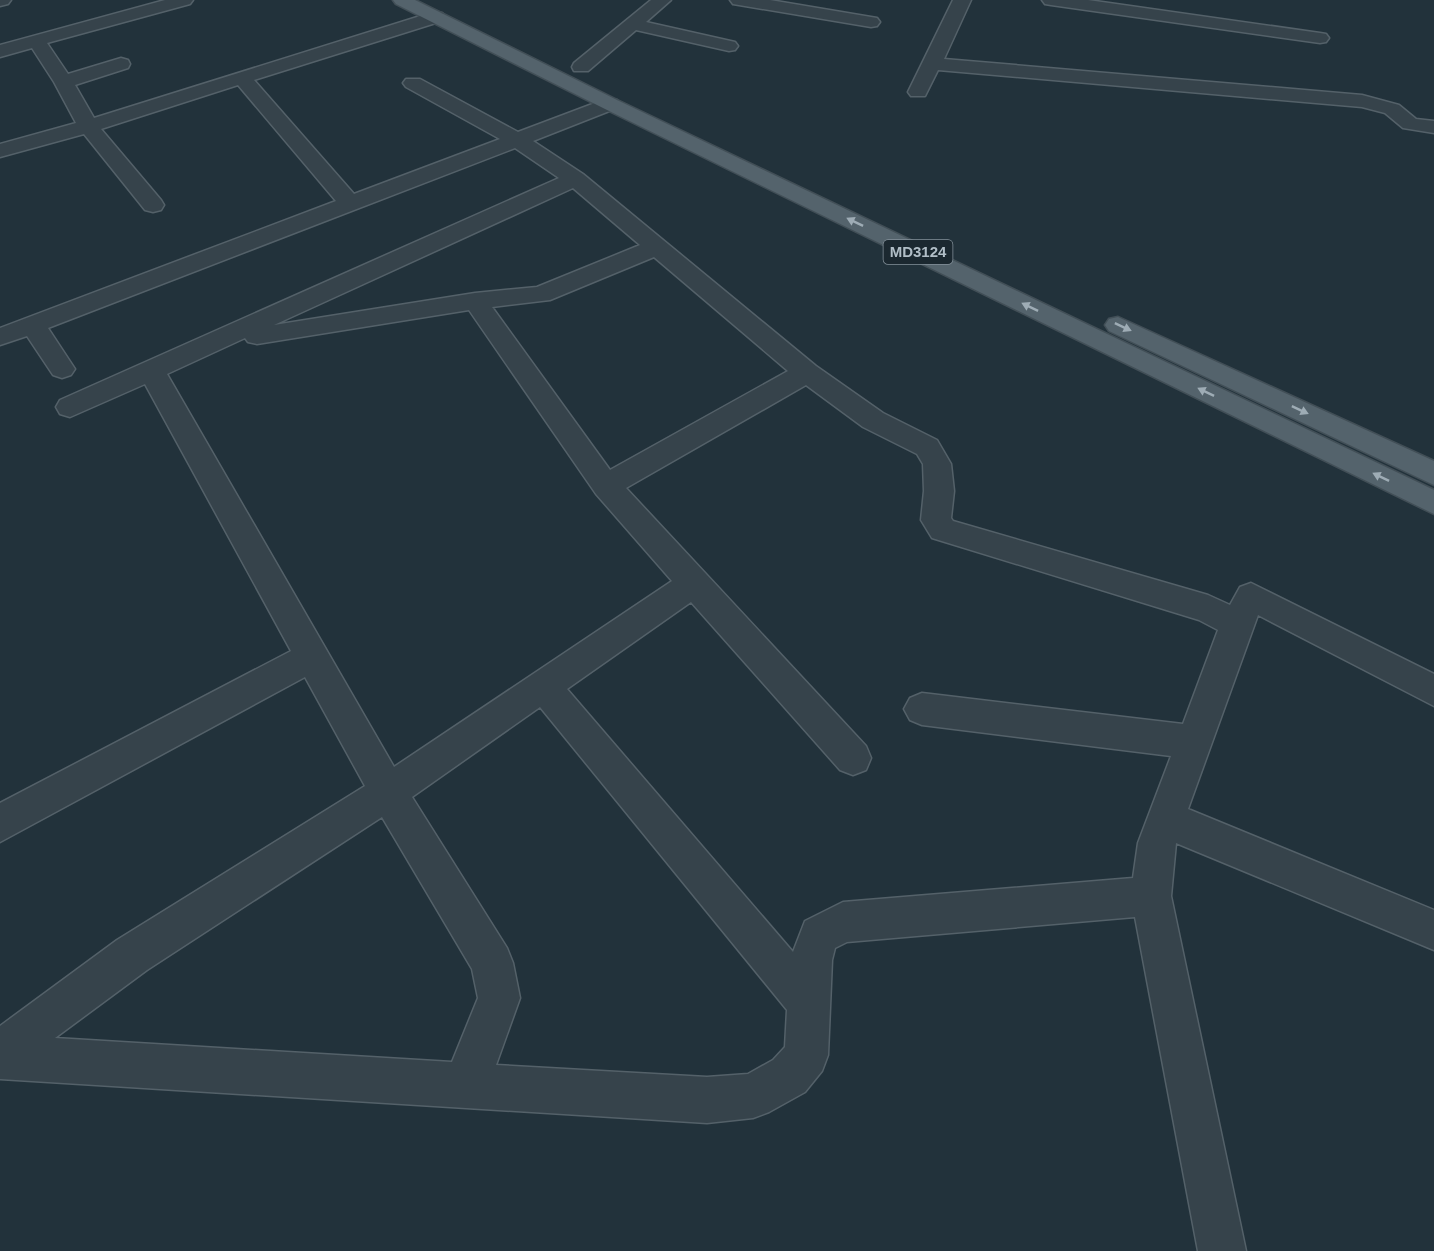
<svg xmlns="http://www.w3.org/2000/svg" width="1434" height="1251" font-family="Arial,sans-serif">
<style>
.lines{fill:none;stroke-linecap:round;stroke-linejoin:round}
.minor-casing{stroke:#546169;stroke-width:3}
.major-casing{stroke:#424f57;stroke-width:3}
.minor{fill:#36434b;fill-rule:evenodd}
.major{fill:#54636c;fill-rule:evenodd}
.oneway{fill:#9eacb5}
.labels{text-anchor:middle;stroke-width:6;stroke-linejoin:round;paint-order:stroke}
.shield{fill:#1b2830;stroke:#84919a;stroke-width:1.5}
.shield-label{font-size:15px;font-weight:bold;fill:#b1bec7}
</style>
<rect width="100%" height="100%" fill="#22323b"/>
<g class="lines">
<defs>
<g id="minor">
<polygon points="0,0 11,0 8,4 0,6"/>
<path d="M165,0H193L190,4L47,43L68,74L121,58L128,60L130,64L128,68L75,85L94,118L430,13H442L445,17L442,21L254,80L354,194L500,139L406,87L403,83L406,79H420L518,132L603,100H617L620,104L617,108L533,141L583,174L816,366L883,413L937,440L951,464L954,491L951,518L953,521L1208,595L1230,605L1240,587L1251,583L1434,674V706L1258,615L1188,809L1434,910V950L1176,843L1171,896L1246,1251H1198L1135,917L847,942L835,948L832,960L828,1055L822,1071L805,1092L769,1112L753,1118L707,1123L0,1079V1026L117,940L365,786L305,677L0,842V803L291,651L145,384L70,417L60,414L56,407L60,400L559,178L515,148L48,328L75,369L71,375L62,378L53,375L27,336L0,345V328L336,201L238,85L101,129L161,200L164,205L161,210L153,212L145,210L84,134L0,157V144L76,123L54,82L32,48L0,57V45ZM573,188L640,245L537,287L475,293L274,325ZM654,257L788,371L610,470L492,307L550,300ZM469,310L596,494L672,581L394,767L167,374L245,338L248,342L257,344ZM806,385L863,427L917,454L923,464L924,491L921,520L932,538L1199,620L1218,630L1183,724L922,693L910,698L904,709L910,720L922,725L1171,756L1138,843L1133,878L843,902L805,921L793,952L567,689L691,602L840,770L853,775L866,770L871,758L866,746L626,488ZM540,707L787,1010L785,1047L773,1060L748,1074L707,1077L496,1065L520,998L513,963L507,948L412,797ZM382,817L472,969L478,998L452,1062L55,1038L147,970Z"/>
<polygon points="651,0 671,0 646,22 735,42 738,46 735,50 729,51 636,30 588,71 574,71 572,67 574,63"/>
<polygon points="730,0 770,0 871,17 877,18 880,22 877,26 871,27 733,4"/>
<polygon points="953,0 971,0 944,59 1362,95 1399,105 1416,119 1434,121 1434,133 1403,128 1385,113 1362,107 938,70 925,96 911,96 908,92"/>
<polygon points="1042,0 1088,0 1320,33 1326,34 1329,38 1326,42 1320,43 1051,5 1045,4"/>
</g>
<g id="major">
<polygon points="393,0 415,0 617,100 1434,490 1434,514 603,108 396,4"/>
<polygon points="1118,317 1434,461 1434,485 1109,331 1105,325 1109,319"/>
</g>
</defs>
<use href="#minor" class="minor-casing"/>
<use href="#major" class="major-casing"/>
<use href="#minor" class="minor"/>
<use href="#major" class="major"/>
</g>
<defs><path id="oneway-solid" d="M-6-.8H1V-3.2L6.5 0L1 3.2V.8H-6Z" transform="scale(1.5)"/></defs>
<g class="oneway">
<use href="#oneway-solid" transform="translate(855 222) rotate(-154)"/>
<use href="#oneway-solid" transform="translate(1030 307) rotate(-154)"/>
<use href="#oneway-solid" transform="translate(1123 327) rotate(25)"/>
<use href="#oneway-solid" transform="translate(1206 392) rotate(-154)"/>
<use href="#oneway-solid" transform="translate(1300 410) rotate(25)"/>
<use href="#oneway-solid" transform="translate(1381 477) rotate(-154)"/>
</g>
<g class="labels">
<rect class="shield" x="883.5" y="240" width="69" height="24" rx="4.5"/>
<g class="shield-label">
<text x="918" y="257">MD3124</text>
</g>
</g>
</svg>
